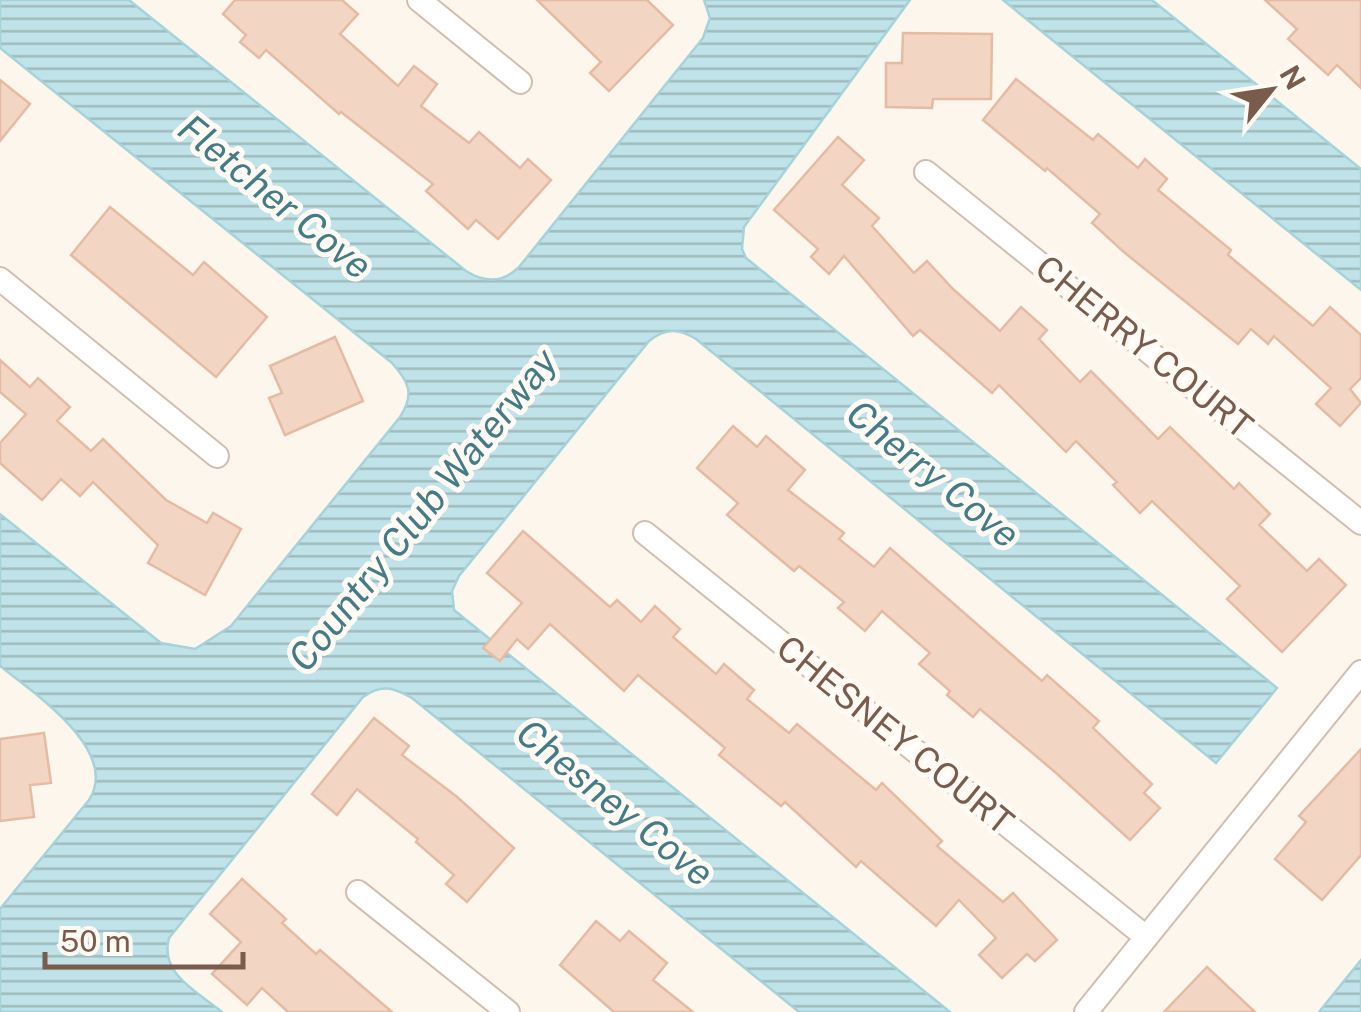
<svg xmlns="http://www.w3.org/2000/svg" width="1361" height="1012" font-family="'Public Sans',sans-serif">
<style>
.water{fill:url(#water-rules);stroke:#a5d3da;stroke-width:2.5}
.building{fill:#f3d5c3;stroke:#e6bba3;stroke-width:2.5}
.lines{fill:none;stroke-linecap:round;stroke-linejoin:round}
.street-casing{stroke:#d1beb0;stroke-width:26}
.street{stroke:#fff;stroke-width:22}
.labels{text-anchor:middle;stroke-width:10;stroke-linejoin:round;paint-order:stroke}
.street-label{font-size:35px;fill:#7a5c4d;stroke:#fffaf3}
.water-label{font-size:38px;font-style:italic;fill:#437c86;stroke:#fffaf3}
</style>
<defs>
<pattern id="water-rules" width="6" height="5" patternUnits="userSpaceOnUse" patternTransform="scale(2.5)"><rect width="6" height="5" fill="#bfe3e8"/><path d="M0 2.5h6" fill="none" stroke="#a0bbbe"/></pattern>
</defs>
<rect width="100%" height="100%" fill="#fdf6ec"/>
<g class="water">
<path d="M0,0H129L466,271C485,283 503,283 519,267L703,38L710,18L704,0H910L744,227L742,249L746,258L1277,688L1216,763L696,339C679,328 665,328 649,341L459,576L452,591L454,610L950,1012H799L412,698C393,687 381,684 363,697L169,938C159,974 198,992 222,1012H0V909L89,800C121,750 32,692 0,666V514L161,643L195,649L231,626L400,417C415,394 409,382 392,363L0,48Z"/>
<polygon points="1003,0 1152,0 1361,169 1361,290"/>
<polygon points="1361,960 1361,1012 1319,1012"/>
</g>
<g class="building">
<polygon points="235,0 342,0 358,14 340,34 398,86 414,66 437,84 421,106 469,143 479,132 520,168 528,159 551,180 498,239 476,220 468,229 426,191 433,184 341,112 339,114 266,50 259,58 240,42 246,35 223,14"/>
<polygon points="537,0 647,0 673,25 609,91 590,73 601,62"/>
<polygon points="1265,0 1361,0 1361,88 1337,65 1328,75 1288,39 1297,29"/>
<polygon points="903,33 992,34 991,99 933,99 932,108 886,107 886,63 902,63"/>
<polygon points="1016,79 1093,140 1098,134 1138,168 1145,159 1167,179 1158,190 1231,250 1228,255 1313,326 1330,307 1361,335 1361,378 1350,389 1361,403 1340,426 1316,404 1331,388 1274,336 1268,344 1251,329 1238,344 1125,253 1092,223 1100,214 1047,168 1045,171 983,120"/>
<polygon points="0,80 30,104 0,141"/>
<polygon points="838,137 864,160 842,185 879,218 872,226 914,273 927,261 953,289 1000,331 1021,307 1047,330 1039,339 1080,382 1091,371 1158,439 1170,427 1234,489 1239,483 1270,514 1259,525 1307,571 1319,559 1346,585 1282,652 1227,599 1240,586 1152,501 1140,513 1113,485 1117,482 1076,441 1066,452 999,385 992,393 920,330 913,336 844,256 829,274 811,257 818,249 774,210"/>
<polygon points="110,207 193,275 204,262 267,317 216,377 71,255"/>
<polygon points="335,337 363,401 285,435 269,398 282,393 270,366"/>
<polygon points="0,360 30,387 38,378 70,407 57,421 91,451 103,439 166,500 207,523 213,513 241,529 205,595 148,563 158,545 93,482 80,496 61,479 42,500 0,463 0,443 26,414 0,392"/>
<polygon points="733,426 757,447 766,436 805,470 788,490 844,533 839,539 874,567 890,548 1042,681 1047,675 1099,721 1093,728 1152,784 1144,793 1160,808 1130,840 1055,772 980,709 973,717 947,695 950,691 919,664 930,653 882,611 865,631 838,608 844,602 799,566 794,571 727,515 738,503 697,468"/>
<polygon points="523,531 610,607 617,600 641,622 655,606 680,629 673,637 716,674 724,664 754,690 747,699 789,733 797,724 876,790 882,783 942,841 937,846 1003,902 1013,893 1057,940 1035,961 1027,954 1002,978 979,955 996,938 959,900 936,926 861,861 856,867 785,802 781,806 719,755 725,748 638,675 624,691 550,624 528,649 517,639 500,661 483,648 522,603 487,573"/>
<polygon points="374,718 409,746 402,755 456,796 514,848 467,902 446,884 454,875 416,842 418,839 357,789 337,815 312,794"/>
<polygon points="44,733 51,783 30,785 34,817 0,821 0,739"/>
<polygon points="1361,749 1361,855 1322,900 1275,859 1306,822 1299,816"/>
<polygon points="242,879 286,919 282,923 316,954 320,950 392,1012 288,1012 262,988 247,1005 212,974 241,942 210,914"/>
<polygon points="596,921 620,941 629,931 667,963 653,980 693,1012 614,1012 560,965"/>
<polygon points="1207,967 1255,1012 1164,1012"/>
</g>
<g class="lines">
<defs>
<g id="street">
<polyline points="419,0 520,82"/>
<polyline points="926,172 1361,523"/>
<polyline points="0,279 217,456"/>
<polyline points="645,533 1146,937"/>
<polyline points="358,892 508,1012"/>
<polyline points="1086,1012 1361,672"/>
</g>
</defs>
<use href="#street" class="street-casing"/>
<use href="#street" class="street"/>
</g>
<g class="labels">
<g class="street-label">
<text transform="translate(1144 347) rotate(39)" y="12">CHERRY COURT</text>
<text transform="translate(895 735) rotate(39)" y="12">CHESNEY COURT</text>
</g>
<g class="water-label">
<text transform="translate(275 197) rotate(39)" y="13">Fletcher Cove</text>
<text transform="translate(933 474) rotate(39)" y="13">Cherry Cove</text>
<text transform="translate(423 510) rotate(-51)" y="13">Country Club Waterway</text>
<text transform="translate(615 803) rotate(39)" y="13">Chesney Cove</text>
</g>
</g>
<g transform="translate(1271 90) rotate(60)" stroke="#fffaf3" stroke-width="8" paint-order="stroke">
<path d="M0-8L18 38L0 25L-18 38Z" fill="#7a5c4d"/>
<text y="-15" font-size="28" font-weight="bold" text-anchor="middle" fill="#7a5c4d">N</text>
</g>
<path d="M45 952v15h198v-15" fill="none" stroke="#7a5c4d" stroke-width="5"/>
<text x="60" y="952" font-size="30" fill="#7a5c4d" stroke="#fffaf3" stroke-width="8" paint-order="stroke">50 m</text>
</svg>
